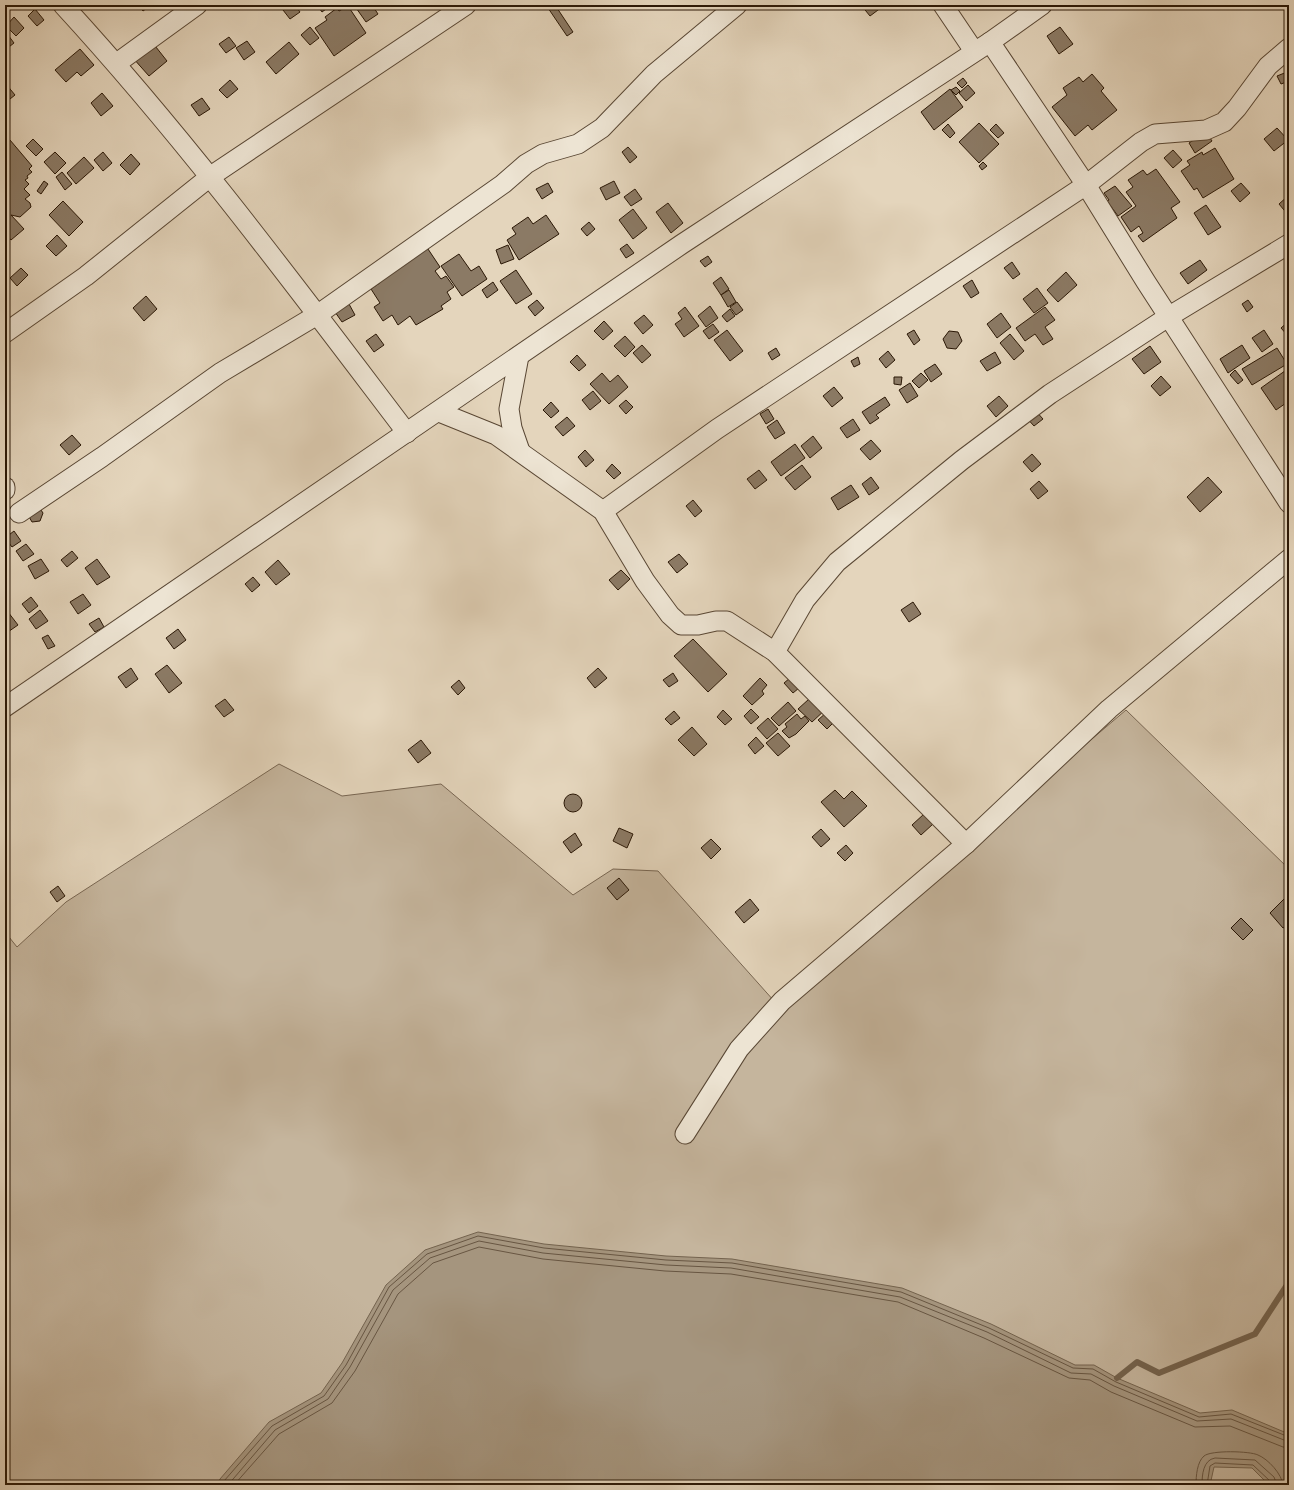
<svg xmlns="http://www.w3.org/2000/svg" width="1294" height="1490" font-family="Vollkorn,serif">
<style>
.grass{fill:#c5b59d;stroke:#786652}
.water{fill:#a5957e;stroke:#74634e}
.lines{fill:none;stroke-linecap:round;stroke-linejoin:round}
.shore{stroke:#685642;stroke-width:1}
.stream{stroke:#74634e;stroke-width:6}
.building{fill:#8b7a65;stroke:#2b1806}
.street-casing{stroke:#594734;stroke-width:21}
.street{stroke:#ede4d3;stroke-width:19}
</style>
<rect width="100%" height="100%" fill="#e4d5bc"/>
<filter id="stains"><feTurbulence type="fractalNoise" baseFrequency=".005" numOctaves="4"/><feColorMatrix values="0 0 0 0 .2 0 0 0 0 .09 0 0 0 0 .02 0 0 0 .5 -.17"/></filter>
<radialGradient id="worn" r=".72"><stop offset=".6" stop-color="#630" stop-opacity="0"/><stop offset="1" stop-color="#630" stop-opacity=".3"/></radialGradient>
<polygon class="grass" points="1126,710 1289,869 1289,1485 5,1485 5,932 17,947 66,902 279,764 342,796 441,784 573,895 613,869 658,871 783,1011 1086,744"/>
<polygon class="water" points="478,1232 544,1244 666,1256 732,1259 902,1288 991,1324 1075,1365 1094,1365 1117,1378 1200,1413 1232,1410 1289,1434 1289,1485 1269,1485 1252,1468 1214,1467 1210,1485 218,1485 220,1479 269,1422 321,1393 342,1363 386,1285 425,1250"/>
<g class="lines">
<g class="shore">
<polyline points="222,1485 224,1481 272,1426 324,1396 346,1365 389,1287 427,1254 478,1236 544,1248 666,1260 732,1263 901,1292 989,1328 1073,1368 1093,1369 1116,1382 1199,1417 1231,1414 1289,1437"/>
<polyline points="228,1485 275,1430 328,1399 350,1367 393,1290 430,1258 479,1241 543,1253 666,1265 731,1268 900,1297 987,1332 1071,1373 1091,1374 1114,1386 1197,1421 1231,1419 1289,1442"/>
<polyline points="234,1485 279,1434 332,1403 355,1371 398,1294 433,1263 479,1247 543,1259 665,1271 731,1274 898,1302 984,1338 1069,1378 1090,1380 1111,1392 1195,1427 1230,1426 1283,1447 1289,1448"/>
<path d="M1196,1485C1196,1476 1197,1462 1204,1456C1211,1450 1250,1451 1258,1455C1268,1459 1282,1474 1283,1485"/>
<path d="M1202,1485C1202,1475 1203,1460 1215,1458L1255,1460L1274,1477L1277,1485"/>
<polyline points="1207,1485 1210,1466 1215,1463 1253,1465 1270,1481 1272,1485"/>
</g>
<polyline class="stream" points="1117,1378 1137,1362 1159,1373 1255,1334 1289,1282"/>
</g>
<g class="building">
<polygon points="138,5 151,5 143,11"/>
<polygon points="291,5 295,5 300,12 290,19 283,10"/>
<polygon points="317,5 329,5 330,6 322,12"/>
<polygon points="354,5 372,5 378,14 366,22"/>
<polygon points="546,5 555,5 573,32 567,36"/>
<polygon points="861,5 880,5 882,7 870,16"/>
<polygon points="348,6 366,33 334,56 315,28 327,20 325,17 337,8 339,11"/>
<polygon points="35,9 44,20 37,26 28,16"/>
<polygon points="14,17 24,28 16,36 6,26"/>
<polygon points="310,27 319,38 310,45 301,35"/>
<polygon points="1060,27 1073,44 1059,54 1047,36"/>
<polygon points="5,31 14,43 5,50"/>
<polygon points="229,37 236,46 226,53 219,44"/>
<polygon points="247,41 255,52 244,60 236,48"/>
<polygon points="152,42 167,61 149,76 133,58"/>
<polygon points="289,42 299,54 276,74 266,62"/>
<polygon points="80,49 94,65 81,76 77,72 66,82 55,70"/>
<polygon points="1287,72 1289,81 1281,84 1277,76"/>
<polygon points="1092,74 1104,88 1101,91 1117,110 1092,130 1088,125 1075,136 1052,107 1067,95 1063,88 1079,77 1083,82"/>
<polygon points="963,78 967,83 962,88 957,83"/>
<polygon points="230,80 238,89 227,98 219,90"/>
<polygon points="6,84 15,95 5,103 5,85"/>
<polygon points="968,85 975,93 966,101 959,93"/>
<polygon points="956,87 960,91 956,95 951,90"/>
<polygon points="950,89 963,107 934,130 921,112"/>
<polygon points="102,93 113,106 101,116 91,103"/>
<polygon points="202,98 210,109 199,116 191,105"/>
<polygon points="1289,119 1289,127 1285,122"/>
<polygon points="979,123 999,144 979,163 959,142"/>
<polygon points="948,124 955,133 950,138 942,130"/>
<polygon points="996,124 1004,133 998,138 990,130"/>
<polygon points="1277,128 1288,140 1274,151 1264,139"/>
<polygon points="1206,132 1212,141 1195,153 1189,143"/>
<polygon points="33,139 43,149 36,156 26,146"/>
<polygon points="10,140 32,166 29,169 32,172 27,176 28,178 25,180 29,184 24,189 30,195 25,199 30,203 31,207 20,217 11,215 24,229 11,240 5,233 5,144"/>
<polygon points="628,147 637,157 630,163 622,152"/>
<polygon points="1215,148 1234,179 1203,198 1197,188 1194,190 1181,171 1190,165 1187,161 1202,152 1203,155"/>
<polygon points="1173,150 1182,160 1173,168 1164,158"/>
<polygon points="55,152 66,163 55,174 44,162"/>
<polygon points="103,152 112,163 103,171 94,160"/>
<polygon points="131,154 140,164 130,175 120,165"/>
<polygon points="84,157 94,168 76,184 67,173"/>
<polygon points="983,162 987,166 982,170 979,166"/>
<polygon points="1156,169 1180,202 1171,208 1177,218 1143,242 1138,236 1143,233 1139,226 1131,232 1121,217 1136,206 1126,192 1133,187 1128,180 1143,170 1147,175"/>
<polygon points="62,172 72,184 65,190 56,177"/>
<polygon points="44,181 48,184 41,194 37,191"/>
<polygon points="614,181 620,193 606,200 600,188"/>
<polygon points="548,183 553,192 542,199 536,189"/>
<polygon points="1241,183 1250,193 1240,202 1231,191"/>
<polygon points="1115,186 1132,206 1118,216 1107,201 1109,200 1104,193"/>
<polygon points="635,189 642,199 631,206 624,197"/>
<polygon points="1289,195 1289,216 1279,204"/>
<polygon points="63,201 83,222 69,236 49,215"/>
<polygon points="668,203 683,223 671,233 656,212"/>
<polygon points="1206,205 1221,227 1208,235 1194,213"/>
<polygon points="633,209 647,228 633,239 619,220"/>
<polygon points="546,215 559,234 519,260 507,240 516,234 512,228 528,217 533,224"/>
<polygon points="589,222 595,229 587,236 581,229"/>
<polygon points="57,235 67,246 56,256 46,246"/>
<polygon points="627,244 634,253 626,258 620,249"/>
<polygon points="508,245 514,259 501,264 496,250"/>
<polygon points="426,246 440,267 435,271 441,279 446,276 454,287 447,292 451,299 441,306 443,309 416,325 410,316 398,325 392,315 383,321 374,307 380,303 371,289 381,282 379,279"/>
<polygon points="459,254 471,271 479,266 487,279 462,296 441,266"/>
<polygon points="708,256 712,262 705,267 700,261"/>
<polygon points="1200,260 1207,270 1188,284 1180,273"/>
<polygon points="1012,262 1020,274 1013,279 1004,268"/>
<polygon points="21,268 28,275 17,286 10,278"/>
<polygon points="516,270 532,294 516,304 500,281"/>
<polygon points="1066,272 1077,285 1058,302 1047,290"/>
<polygon points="721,277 729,289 721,295 713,283"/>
<polygon points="972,280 979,293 971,298 963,286"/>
<polygon points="493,282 498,290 487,298 482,290"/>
<polygon points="1037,288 1048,303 1034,313 1023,299"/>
<polygon points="729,290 736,302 728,307 721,295"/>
<polygon points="146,296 157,309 144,321 133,308"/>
<polygon points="537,300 544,308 535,316 528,307"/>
<polygon points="1248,300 1253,307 1247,312 1242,304"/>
<polygon points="737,302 743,310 736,315 730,307"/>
<polygon points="349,304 355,315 342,322 335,312"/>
<polygon points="710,306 718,318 706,327 698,316"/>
<polygon points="685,307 699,326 684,337 675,324 682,319 678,313"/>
<polygon points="1045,307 1055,320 1045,327 1053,339 1043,345 1035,334 1025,341 1016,328"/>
<polygon points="730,309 735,316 727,322 722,316"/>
<polygon points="1001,313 1011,327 997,338 987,324"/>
<polygon points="644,315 653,325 643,334 634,323"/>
<polygon points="604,321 613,331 603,340 594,331"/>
<polygon points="1289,321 1289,337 1281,328"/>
<polygon points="713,324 719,332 709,339 703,331"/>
<polygon points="727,330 743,351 730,361 714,340"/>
<polygon points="914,330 920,340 914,345 907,334"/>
<polygon points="1264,330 1273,344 1262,352 1252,338"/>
<polygon points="949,331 958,332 962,341 956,349 947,348 943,339"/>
<polygon points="376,334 384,345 374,352 366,341"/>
<polygon points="1010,334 1024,351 1014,360 1000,343"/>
<polygon points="625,336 635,347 625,357 614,346"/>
<polygon points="642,345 651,355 642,363 633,353"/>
<polygon points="1242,345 1250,358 1228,373 1220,359"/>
<polygon points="1150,346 1161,362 1144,374 1132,359"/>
<polygon points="776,348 780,355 772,360 768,353"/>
<polygon points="1277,348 1287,364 1252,385 1242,369"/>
<polygon points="888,351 895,360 886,368 879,359"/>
<polygon points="995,352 1001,363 987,371 980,361"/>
<polygon points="577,355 586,365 579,371 570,362"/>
<polygon points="858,357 860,364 854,367 851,361"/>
<polygon points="935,364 942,374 931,382 924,371"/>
<polygon points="1289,368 1289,401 1276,410 1261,388"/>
<polygon points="1235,370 1243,380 1238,384 1230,375"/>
<polygon points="602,373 610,382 618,375 628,387 609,404 590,384"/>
<polygon points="921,373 928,380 919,388 912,381"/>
<polygon points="1161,376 1171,387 1160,396 1151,386"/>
<polygon points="894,377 902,377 901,385 894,384"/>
<polygon points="910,383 918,396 907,403 899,390"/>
<polygon points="834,387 843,398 832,407 823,396"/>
<polygon points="593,391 601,401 590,410 582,400"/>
<polygon points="999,396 1008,406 996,417 987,406"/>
<polygon points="885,397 890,405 876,415 879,418 870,424 862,412"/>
<polygon points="626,400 633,407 626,414 619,406"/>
<polygon points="551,402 559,411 551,418 543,410"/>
<polygon points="768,409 774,419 766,424 760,414"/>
<polygon points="1034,409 1043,419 1034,426 1025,416"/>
<polygon points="567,417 575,426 563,436 555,427"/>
<polygon points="853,419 860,430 847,438 840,428"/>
<polygon points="777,420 785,433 775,439 767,427"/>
<polygon points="72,435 81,445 69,455 60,445"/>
<polygon points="813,436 822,448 810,458 801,446"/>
<polygon points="871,440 881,451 870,460 860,449"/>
<polygon points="795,444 805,458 781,476 771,462"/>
<polygon points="585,450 594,460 586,467 578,457"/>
<polygon points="1032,454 1041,464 1032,472 1023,462"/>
<polygon points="612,464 621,473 614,479 606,471"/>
<polygon points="802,465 811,477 795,490 785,478"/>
<polygon points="759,470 767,480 755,489 747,479"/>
<polygon points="871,477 879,488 869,495 862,484"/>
<polygon points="1208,477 1222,492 1200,512 1187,497"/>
<polygon points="1039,481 1048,491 1038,499 1030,489"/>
<polygon points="851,485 859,497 838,510 831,498"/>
<polygon points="693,500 702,511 695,517 686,506"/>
<polygon points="41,510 43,513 40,521 32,522 28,515"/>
<polygon points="14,531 21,541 12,547 5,538"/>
<polygon points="26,544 34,554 23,561 16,551"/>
<polygon points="72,551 78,558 67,567 61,560"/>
<polygon points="679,554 688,564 677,573 668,562"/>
<polygon points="41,559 49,571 35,579 28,566"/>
<polygon points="97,559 110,577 97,585 85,568"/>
<polygon points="278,560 290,574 276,585 265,572"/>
<polygon points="621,570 630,579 618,590 609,580"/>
<polygon points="253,577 260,585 252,592 245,584"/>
<polygon points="83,594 91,605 78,614 70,602"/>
<polygon points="31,597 38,606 29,613 22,604"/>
<polygon points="913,602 921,614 909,622 901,610"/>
<polygon points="40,610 48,621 36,629 29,619"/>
<polygon points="8,612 18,625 5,634 5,614"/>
<polygon points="99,618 104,627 95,632 89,624"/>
<polygon points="178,629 186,640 174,649 166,638"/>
<polygon points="48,635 55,646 48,649 42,638"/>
<polygon points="693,639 727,674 708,692 674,656"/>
<polygon points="167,665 182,683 169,693 155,674"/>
<polygon points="131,668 138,679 126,688 118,677"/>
<polygon points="598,668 607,678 595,688 587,678"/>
<polygon points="673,673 678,681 669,687 663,680"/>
<polygon points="796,673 805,683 793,693 784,683"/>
<polygon points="760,678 767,685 762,691 764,694 752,705 743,696"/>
<polygon points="459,680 465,688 458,695 451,687"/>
<polygon points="225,699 234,710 224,717 215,706"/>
<polygon points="809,699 826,709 812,722 798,709"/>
<polygon points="788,702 796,711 779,726 771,718"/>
<polygon points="751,709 759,717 751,724 744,716"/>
<polygon points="723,710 732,719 725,725 717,717"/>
<polygon points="674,711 680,718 671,725 665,719"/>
<polygon points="827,712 835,721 827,729 818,720"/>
<polygon points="797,714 801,719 805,716 809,721 796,734 789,738 782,731 787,727 785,724"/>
<polygon points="768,718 778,729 767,739 757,728"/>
<polygon points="692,727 707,744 694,756 678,740"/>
<polygon points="778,733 790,746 778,756 766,743"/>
<polygon points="756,737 764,746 755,754 748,745"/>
<polygon points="421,740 431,753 418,763 408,750"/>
<polygon points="835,790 844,799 852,791 867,806 844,827 821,802"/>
<circle cx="573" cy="803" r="9"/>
<polygon points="924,814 933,824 921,835 912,825"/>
<polygon points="619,828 633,834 627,848 613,841"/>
<polygon points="821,829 830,839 821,847 812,837"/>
<polygon points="575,833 582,845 571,853 563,842"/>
<polygon points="711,839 721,849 711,859 701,848"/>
<polygon points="846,845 853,853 845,861 837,853"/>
<polygon points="619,878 629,890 617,900 607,888"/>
<polygon points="58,886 65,896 57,902 50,892"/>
<polygon points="1285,898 1289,901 1289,925 1283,928 1270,913"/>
<polygon points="750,899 759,910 744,923 735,912"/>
<polygon points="1241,918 1253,930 1243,940 1231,928"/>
</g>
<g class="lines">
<defs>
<g id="street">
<path d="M63,5C187,140 296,287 407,433"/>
<polyline points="943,5 974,51"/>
<polyline points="990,42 1086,185 1146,282 1289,503"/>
<polyline points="117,63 197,5"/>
<polyline points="5,333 86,276 211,176 466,5"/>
<polyline points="519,356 509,409 512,428 520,451"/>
<polyline points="439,412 496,435 603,511 645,581 670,615 681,625 698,625 716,621 727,621 775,652 966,844"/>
<polyline points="5,487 5,490"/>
<polyline points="603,511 717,429 1086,185 1141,142 1155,134 1206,130 1224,122 1237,108 1268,66 1289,48"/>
<polyline points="19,513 102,457 220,373 317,315 503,184 526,164 543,154 578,144 602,128 654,74 737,5"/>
<polyline points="775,652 805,600 837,562 962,460 1050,394 1168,317 1289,244"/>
<polyline points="5,707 682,244 990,42 1042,5"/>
<polyline points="685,1134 739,1049 782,1001 966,844 1109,709 1289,559"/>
</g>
</defs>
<use href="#street" class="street-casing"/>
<use href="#street" class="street"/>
</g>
<rect width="1294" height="1490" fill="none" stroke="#e4d5bc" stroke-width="20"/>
<rect x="6" y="6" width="1282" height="1478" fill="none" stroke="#2b1806" stroke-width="2"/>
<rect x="10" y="10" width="1274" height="1470" fill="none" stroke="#2b1806"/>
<rect width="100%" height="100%" filter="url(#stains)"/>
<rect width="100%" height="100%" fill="url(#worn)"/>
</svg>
